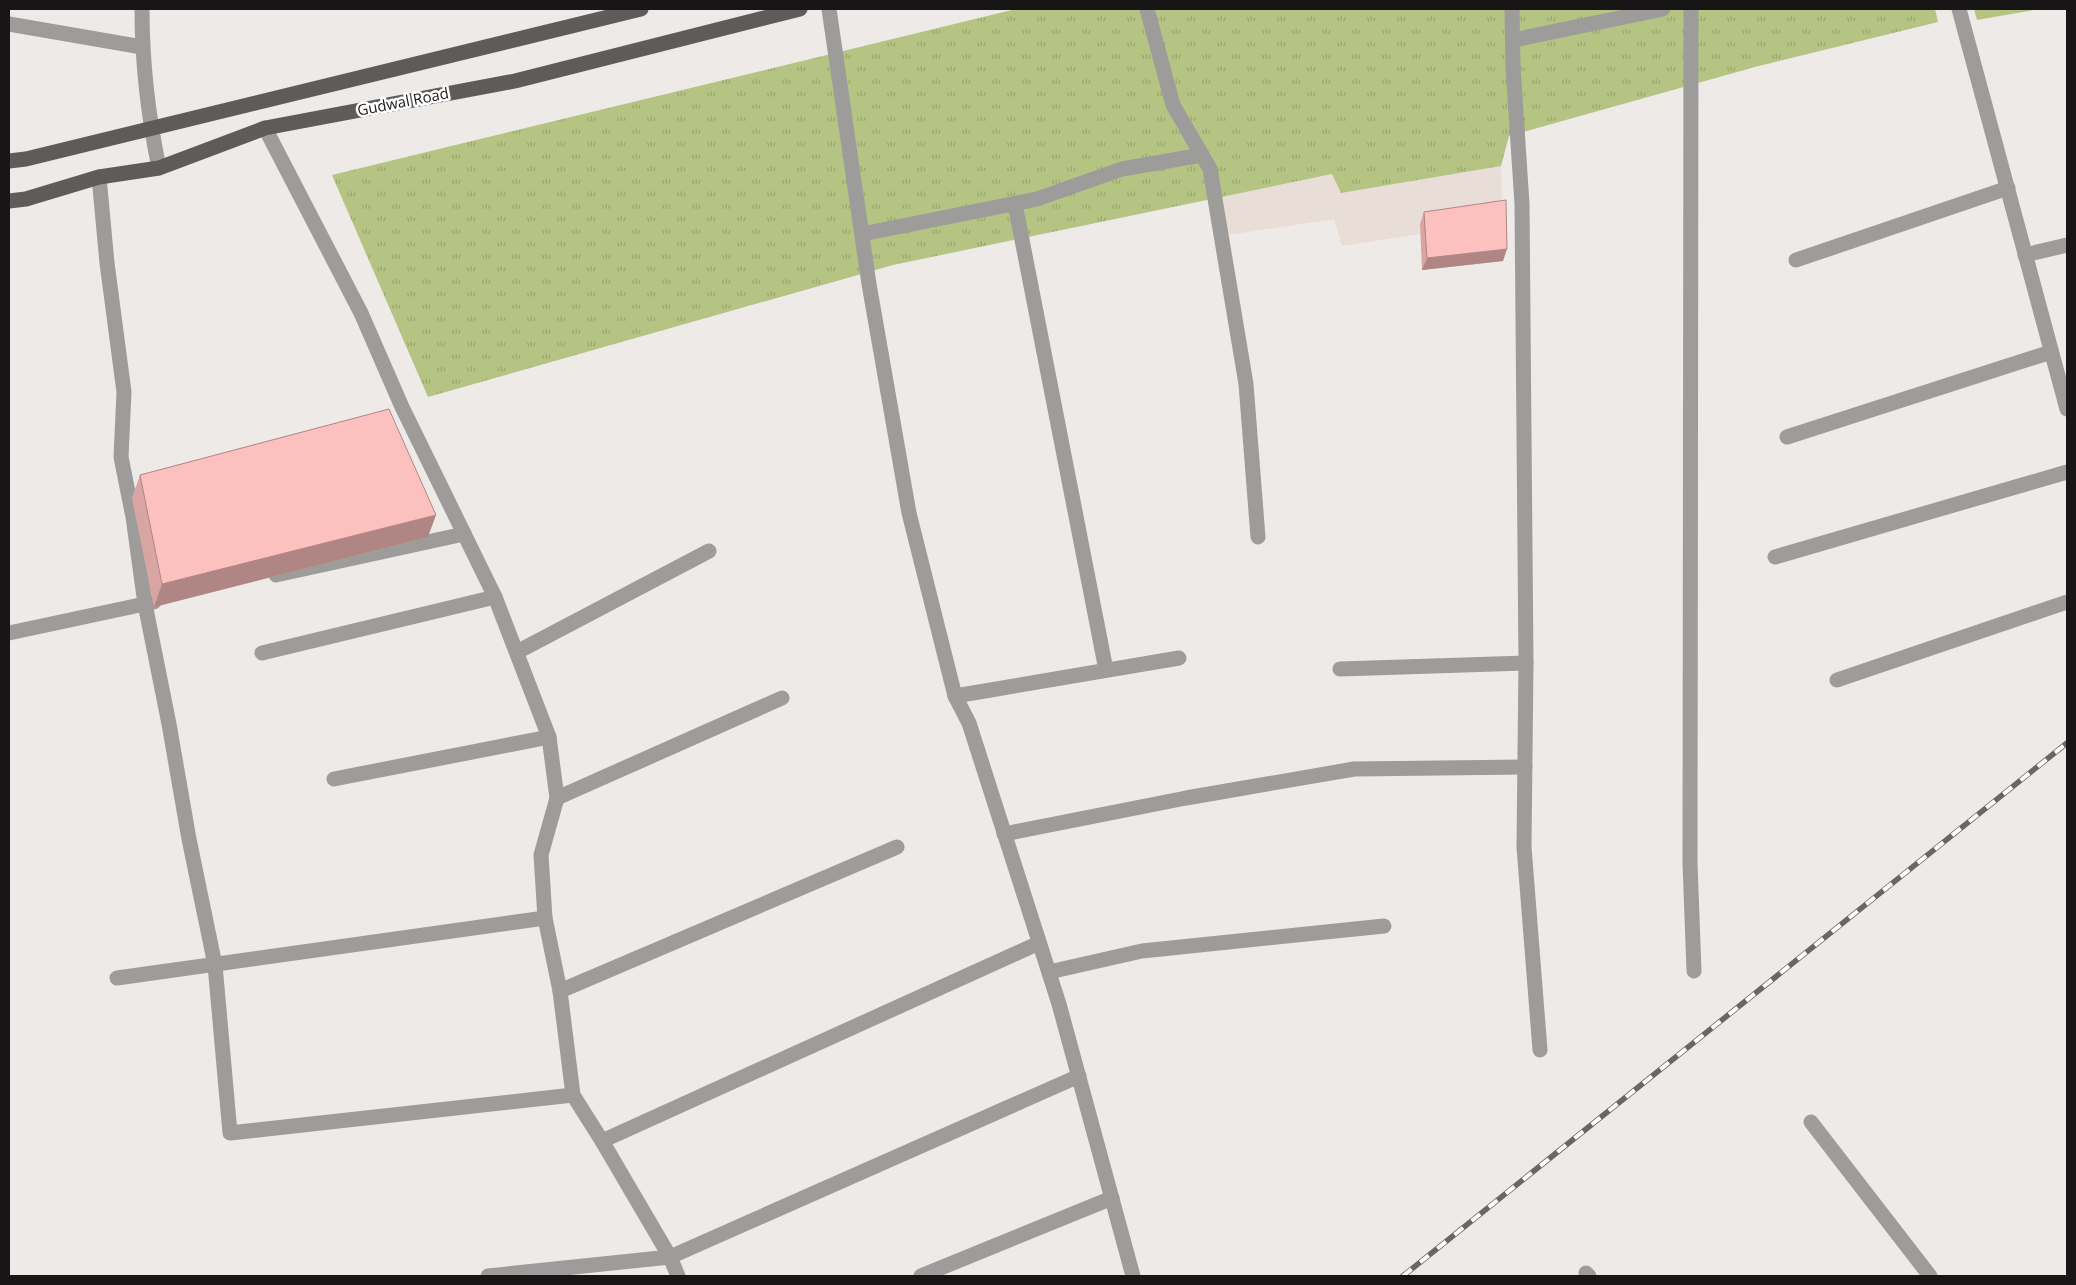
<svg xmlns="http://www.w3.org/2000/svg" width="2076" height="1285" font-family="'Open Sans',sans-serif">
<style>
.built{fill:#e9ddd8}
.grass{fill:url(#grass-tufts)}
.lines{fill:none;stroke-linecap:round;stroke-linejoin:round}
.minor{stroke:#9d9c9b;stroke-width:15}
.major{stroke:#5d5c5a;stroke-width:15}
.rail-casing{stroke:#696665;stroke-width:5.5}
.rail{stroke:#fff;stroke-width:4;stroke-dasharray:11;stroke-linecap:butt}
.wall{fill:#d9a5a3}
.shaded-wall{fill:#b08685}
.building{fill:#fcc0be;stroke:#b08685}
.labels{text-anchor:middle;stroke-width:5;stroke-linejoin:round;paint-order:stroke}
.street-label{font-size:15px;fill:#171515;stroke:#fff}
</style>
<defs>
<pattern id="grass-tufts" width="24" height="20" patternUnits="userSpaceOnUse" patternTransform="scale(1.25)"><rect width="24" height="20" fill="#b5c383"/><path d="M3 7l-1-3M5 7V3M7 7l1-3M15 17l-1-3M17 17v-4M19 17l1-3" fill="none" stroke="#9ba770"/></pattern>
</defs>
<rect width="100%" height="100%" fill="#edeae8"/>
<polygon class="built" points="1501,166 1502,212 1420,224 1420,234 1342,246 1334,219 1221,236 1219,196 1332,174 1341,193"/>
<g class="grass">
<polygon points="1016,9 1935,9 1938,22 1755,67 1509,136 1501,166 1341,193 1332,174 893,265 428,397 332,175"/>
<polygon points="1974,9 2039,9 1977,20"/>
</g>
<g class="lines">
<g class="minor">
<path d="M142,9C142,62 148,115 159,168"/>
<polyline points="829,9 869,284 909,513 955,696 969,723 1059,1004 1133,1276"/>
<polyline points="1147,9 1173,105 1210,169 1246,384 1258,537"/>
<polyline points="1512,9 1513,67 1522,204 1526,663 1524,847 1540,1050"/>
<polyline points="1691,9 1690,863 1694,971"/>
<polyline points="1959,9 2067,409"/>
<polyline points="9,24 142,47"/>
<polyline points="1513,40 1663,9"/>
<polyline points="265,128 361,313 402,407 495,597 549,737 557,798 541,855 545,918 560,991 573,1095 602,1141 670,1257 678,1276"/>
<polyline points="99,177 107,263 124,392 121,457 133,517 145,604 169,724 189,839 215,965 230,1133 573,1095"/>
<polyline points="1015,204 1106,670"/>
<polyline points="862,234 1037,199 1122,169 1202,155"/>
<polyline points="2025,255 2067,245"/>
<polyline points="1796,260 2008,188"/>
<polyline points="1787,437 2051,352"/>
<polyline points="1775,557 2067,472"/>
<polyline points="276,575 464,534"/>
<polyline points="9,633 154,602"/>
<polyline points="517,652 709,551"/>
<polyline points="262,653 495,597"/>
<polyline points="1340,669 1526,663"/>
<polyline points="1837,680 2067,602"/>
<polyline points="955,696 1179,658"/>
<polyline points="334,779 549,737"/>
<polyline points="557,798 782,698"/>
<polyline points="1004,834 1186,798 1354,769 1525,767"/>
<polyline points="1049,972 1142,951 1384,926"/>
<polyline points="117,978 545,918"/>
<polyline points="560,991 897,847"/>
<polyline points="1811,1122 1930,1276"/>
<polyline points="602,1141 1039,943"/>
<polyline points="1586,1273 1589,1276"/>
<polyline points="488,1276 670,1257 1079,1076"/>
<polyline points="921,1276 1112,1198"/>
</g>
<g class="major">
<polyline points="9,161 26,159 641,9"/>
<polyline points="9,201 26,199 99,177 159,168 265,128 515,81 800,9"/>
</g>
<defs>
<polyline id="rail" points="1403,1276 2067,743"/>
</defs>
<use href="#rail" class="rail-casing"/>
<use href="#rail" class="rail"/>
</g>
<g class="wall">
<polygon points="1424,212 1503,261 1422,270 1420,224"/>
<polygon points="140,475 428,537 154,607 132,498"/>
</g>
<g class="shaded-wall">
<polygon points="1507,249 1503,261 1422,270 1427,258"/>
<polygon points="436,515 428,537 154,607 162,584"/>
</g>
<g class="building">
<polygon points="1506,200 1507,249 1427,258 1424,212"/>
<polygon points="389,409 436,515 162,584 140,475"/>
</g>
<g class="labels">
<g class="street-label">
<text transform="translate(403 102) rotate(-11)" y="5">Gudwal Road</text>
</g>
</g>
<rect width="2076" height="1285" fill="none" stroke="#171515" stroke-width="20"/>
</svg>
